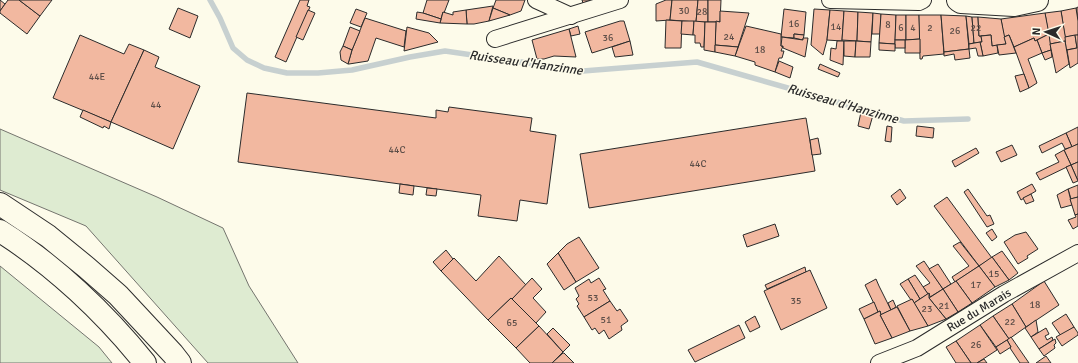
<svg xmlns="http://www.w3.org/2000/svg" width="1078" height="363" font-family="Signika,sans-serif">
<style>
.green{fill:#deebd1;stroke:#74746e}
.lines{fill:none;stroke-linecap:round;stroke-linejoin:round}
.stream{stroke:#c7d0d0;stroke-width:5.5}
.building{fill:#f2b8a0;stroke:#2b2b2b}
.street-casing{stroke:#2b2b2b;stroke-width:18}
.secondary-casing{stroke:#2b2b2b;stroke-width:24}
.primary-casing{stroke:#2b2b2b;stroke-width:24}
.street{stroke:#fdfbea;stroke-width:16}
.secondary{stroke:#fdfbea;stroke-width:22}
.primary{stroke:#fdfbea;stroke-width:22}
.labels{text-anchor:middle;stroke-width:3;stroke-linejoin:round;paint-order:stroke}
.number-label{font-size:10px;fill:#5d4e48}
.street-label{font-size:12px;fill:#2b2b2b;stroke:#fdfbea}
.water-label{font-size:13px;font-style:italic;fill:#2b2b2b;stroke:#fdfbea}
</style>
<rect width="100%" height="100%" fill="#fdfbea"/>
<g class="green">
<polygon points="0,129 157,197 223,228 249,286 298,363 208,363 86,226 0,190"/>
<polygon points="0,266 99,347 112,363 0,363"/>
</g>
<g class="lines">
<polyline class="stream" points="210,0 220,18 233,48 247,60 264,68 287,73 318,73 352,70 410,57 445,51 583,71 697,62 904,121 968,119"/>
</g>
<g class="building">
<polygon points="0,0 5,4 0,11"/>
<polygon points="8,0 19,0 40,16 27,34 0,13 0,11"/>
<polygon points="19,0 52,0 40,16"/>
<polygon points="300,0 309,0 307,6 310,7 286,62 275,57"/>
<polygon points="427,0 449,0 444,13 443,12 441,19 423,13"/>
<polygon points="496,0 525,0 521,11 510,15 493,8"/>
<polygon points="582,0 593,0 583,3"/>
<polygon points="666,0 672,0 670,20 656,21 656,4"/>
<polygon points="672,0 698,0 696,22 670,20"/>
<polygon points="698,0 708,0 708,22 696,22"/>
<polygon points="708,0 721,0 720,22 708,22"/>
<polygon points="493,6 489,21 474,24 467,24 466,10"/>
<polygon points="1078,7 1078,21 1076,8"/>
<polygon points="178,8 198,16 190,38 169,29"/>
<polygon points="493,8 510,15 489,21"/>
<polygon points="1076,8 1078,21 1078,35 1065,37 1061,11"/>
<polygon points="356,9 367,13 361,27 350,23"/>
<polygon points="784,9 806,12 804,35 794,34 794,38 781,37"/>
<polygon points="814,9 830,10 827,40 823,55 811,45"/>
<polygon points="308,10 315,13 303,40 296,37"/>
<polygon points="466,10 467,24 440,23 443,12 453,15 453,12"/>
<polygon points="830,10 844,11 842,41 827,40"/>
<polygon points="720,11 749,13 738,47 715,45 716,21 720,22"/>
<polygon points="844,11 858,12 857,41 842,40"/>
<polygon points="1061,11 1066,41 1050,44 1045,13"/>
<polygon points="417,12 423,13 441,19 440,23 416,19"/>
<polygon points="858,12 873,13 871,42 857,41"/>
<polygon points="873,13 881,14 880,34 872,34"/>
<polygon points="1045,13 1049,34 1035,41 1034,38 1014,47 1009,35 1004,37 1001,19"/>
<polygon points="881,14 896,15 895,44 879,43"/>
<polygon points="896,15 906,15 906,40 895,40"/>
<polygon points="906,15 919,15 920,39 906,40"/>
<polygon points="919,15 941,15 944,54 923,56 922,59 920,59"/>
<polygon points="941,15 966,16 969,49 944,52"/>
<polygon points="966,16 972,17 974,43 969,44"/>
<polygon points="972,17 978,17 979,36 981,36 982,42 974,43"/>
<polygon points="978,17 1001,19 1006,44 992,46 991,35 979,36"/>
<polygon points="365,18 406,31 404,47 376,38 368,61 349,64 348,64 352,50"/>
<polygon points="666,20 682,21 681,48 665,48"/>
<polygon points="620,21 624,21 630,41 592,53 585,32"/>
<polygon points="682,21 694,21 693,35 681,34"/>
<polygon points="694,21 705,22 704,47 701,47 700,43 695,43 695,35 693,35"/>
<polygon points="705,22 716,22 715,52 704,50"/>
<polygon points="578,26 580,34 571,36 569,29"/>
<polygon points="746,26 781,34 781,46 783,46 781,51 784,51 782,58 779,58 775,72 755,65 755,62 735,56"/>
<polygon points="350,27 360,31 352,50 343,46"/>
<polygon points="407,27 429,33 438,42 404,51"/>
<polygon points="569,29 576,57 554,56 544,59 537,59 532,40"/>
<polygon points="794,34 804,35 803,40 794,38"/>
<polygon points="1049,34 1051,50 1042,53 1037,40"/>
<polygon points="80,35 124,54 129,44 144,50 111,122 53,98"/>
<polygon points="991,35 992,46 997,45 998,53 983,56 980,42 982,42 981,36"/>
<polygon points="1009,35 1016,53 999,55 997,45 1006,44 1004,37"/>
<polygon points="1075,35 1077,48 1066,50 1065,37"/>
<polygon points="1075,35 1078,35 1078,63 1070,68 1067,50 1077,48"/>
<polygon points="782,37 803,40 803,38 808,38 805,57 783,48 783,46 781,46"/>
<polygon points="1034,38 1035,41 1037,40 1042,53 1028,59 1037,83 1029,88 1014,47"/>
<polygon points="920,39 920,53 905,53 905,40"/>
<rect x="895" y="40" width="10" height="8"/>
<polygon points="630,41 633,55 615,57 612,47"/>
<polygon points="837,41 844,41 843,65 830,60 831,48 836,49"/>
<polygon points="844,41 856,41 855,57 844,56"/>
<polygon points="856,41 871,42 870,57 855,57"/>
<polygon points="1065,41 1069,64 1056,73 1050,44"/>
<polygon points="980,42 983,56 978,56 976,48 969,49 969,44"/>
<polygon points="879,43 895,44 895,51 879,50"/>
<polygon points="715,45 738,47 735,56 715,52"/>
<polygon points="343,46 352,50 348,64 341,60 340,52"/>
<polygon points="969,49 970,58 955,60 954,54 944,56 944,52"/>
<polygon points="144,50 159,57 155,67 200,86 173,149 111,122"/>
<polygon points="1051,50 1052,57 1045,60 1042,53"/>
<polygon points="779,61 793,67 790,78 775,72"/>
<polygon points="820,64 840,73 838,77 818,69"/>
<polygon points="1024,74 1029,88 1020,92 1015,76"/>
<polygon points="247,93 436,118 436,110 448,112 449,107 532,118 530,131 556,135 547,204 520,200 517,221 478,216 481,195 238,162"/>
<polygon points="83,110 111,122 109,129 104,126 103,128 80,117"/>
<polygon points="861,112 873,115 869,129 858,126"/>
<polygon points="806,118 815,171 589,208 580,154"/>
<polygon points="887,126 892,127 891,142 885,141"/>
<polygon points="917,126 934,128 933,138 916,136"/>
<polygon points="1078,127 1078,144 1072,147 1066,133"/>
<polygon points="1066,133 1072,147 1065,149 1062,143 1042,153 1039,146"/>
<polygon points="818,138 821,154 812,155 810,140"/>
<polygon points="1078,144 1078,162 1071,165 1064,150"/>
<polygon points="1012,145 1017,155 1001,162 996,152"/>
<polygon points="976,148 979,153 955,167 952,161"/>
<polygon points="1064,150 1071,165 1040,180 1036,173 1059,162 1055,155"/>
<polygon points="1078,162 1078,181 1071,165"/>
<polygon points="1071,165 1078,181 1073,183 1066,167"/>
<polygon points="400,184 414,186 413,195 399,193"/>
<polygon points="1032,184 1036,191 1021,200 1017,192"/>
<polygon points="1078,185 1078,197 1071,199 1068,189"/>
<polygon points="427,188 437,189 436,196 426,195"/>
<polygon points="900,189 906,198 897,205 891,196"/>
<polygon points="968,189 987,216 990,215 994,224 987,227 964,192"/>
<polygon points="1068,189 1072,205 1061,208 1057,195"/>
<polygon points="1031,194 1034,201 1026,204 1023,198"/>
<polygon points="947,197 992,258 979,266 934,206"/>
<polygon points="1078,197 1078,214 1075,215 1070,199"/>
<polygon points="1078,214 1078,226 1073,229 1068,220 1076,217 1075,215"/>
<polygon points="775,224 779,236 747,247 743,235"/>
<polygon points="992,229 997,237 992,241 986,233"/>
<polygon points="1026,232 1038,249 1027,256 1028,258 1018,264 1004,242 1015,235"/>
<polygon points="579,237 599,268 576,282 558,253 567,244"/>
<polygon points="960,242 979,266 955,282 952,277 969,266 953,246"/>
<polygon points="446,250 453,259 441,271 433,262"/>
<polygon points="1002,251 1018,273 1009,280 992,257"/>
<polygon points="558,253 576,282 564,290 547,264"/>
<polygon points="499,256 526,285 512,299 511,298 488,320 441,271 454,258 476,281"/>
<polygon points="992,257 1009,280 995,287 979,266"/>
<polygon points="924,261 943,289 930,297 929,293 928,294 923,287 930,283 916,266"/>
<polygon points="938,264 951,284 943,289 929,269"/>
<polygon points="979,266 995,287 972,303 956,281"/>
<polygon points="805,267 806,272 767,289 765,285"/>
<polygon points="810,270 827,308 781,330 764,291"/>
<polygon points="915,275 928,294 920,299 908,279"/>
<polygon points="532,278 542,289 533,298 546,312 536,323 512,299"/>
<polygon points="599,278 606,289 603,290 610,301 584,317 577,306 579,304 576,299 579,296 575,288 589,279 591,283"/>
<polygon points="876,279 879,286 891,310 881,315 880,311 878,312 865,285"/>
<polygon points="908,279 920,299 914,303 912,299 911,300 900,284"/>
<polygon points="956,281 972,303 958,312 943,289"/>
<polygon points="1044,281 1059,305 1026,327 1012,304"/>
<polygon points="943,289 958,312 946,319 929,298"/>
<polygon points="929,293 929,298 946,319 928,326 914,303"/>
<polygon points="511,298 539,326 516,348 488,320"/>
<polygon points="912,299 928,326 910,331 897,306"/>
<polygon points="893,300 896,307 891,310 888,303"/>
<polygon points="610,301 617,311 620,309 628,321 621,326 622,330 609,339 604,330 599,334 595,328 592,330 584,317"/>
<polygon points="874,302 878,312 864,319 859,309"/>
<polygon points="1012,304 1026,327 1009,339 993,316"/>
<polygon points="897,307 910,331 892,338 880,315"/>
<polygon points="880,311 881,315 880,315 892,338 875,344 864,319"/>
<polygon points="1066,314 1074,327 1061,336 1052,323"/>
<polygon points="755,316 760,327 750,332 745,322"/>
<polygon points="993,316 1009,339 996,347 980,325"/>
<polygon points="1036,320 1038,332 1031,337 1025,328"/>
<polygon points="739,325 745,338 695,362 688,350"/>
<polygon points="980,325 997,350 977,363 971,363 956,341"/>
<polygon points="539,326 563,352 552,363 530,363 516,348"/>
<polygon points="1074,327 1078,333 1078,335 1062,346 1056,337"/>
<polygon points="553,328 570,345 563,352 547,334"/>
<polygon points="1046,328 1049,334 1045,336 1047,340 1052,337 1053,340 1039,349 1031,337"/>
<polygon points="1011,337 1029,363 1020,363 1010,348 1011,347 1007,340"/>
<polygon points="1055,339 1056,343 1054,345 1055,348 1044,356 1039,349"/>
<polygon points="1007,340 1011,347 1000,354 996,347"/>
<polygon points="956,341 971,363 956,363 946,347"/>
<polygon points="563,353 564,353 574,363 552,363"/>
<polygon points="1046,356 1051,363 1036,363"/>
<polygon points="984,359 987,363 977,363"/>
</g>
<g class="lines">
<defs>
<g id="street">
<polyline points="536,0 571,16"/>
<polyline points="830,0 919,2 923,0"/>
<polyline points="495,39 620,0"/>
<polyline points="879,363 917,348 1004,294 1078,253"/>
</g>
<polyline id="secondary" points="958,0 961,2 1014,5 1037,0"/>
<g id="primary">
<polyline points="0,204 48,236 86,267 118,295 173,354 180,363"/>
<path d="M0,231C54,265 105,313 145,363"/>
</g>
</defs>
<use href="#street" class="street-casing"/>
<use href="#secondary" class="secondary-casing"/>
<use href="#primary" class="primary-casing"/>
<use href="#street" class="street"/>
<use href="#secondary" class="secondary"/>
<use href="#primary" class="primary"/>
</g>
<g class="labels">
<g class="number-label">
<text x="684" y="14">30</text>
<text x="702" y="15">28</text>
<text x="794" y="27">16</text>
<text x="888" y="28">8</text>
<text x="836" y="30">14</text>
<text x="901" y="31">6</text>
<text x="913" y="31">4</text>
<text x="930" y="31">2</text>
<text x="976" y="31">22</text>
<text x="955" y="34">26</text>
<text x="729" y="40">24</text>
<text x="608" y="41">36</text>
<text x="760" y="53">18</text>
<text x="97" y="80">44E</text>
<text x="156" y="108">44</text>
<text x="397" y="153">44C</text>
<text x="698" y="167">44C</text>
<text x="994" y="277">15</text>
<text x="976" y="288">17</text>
<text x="593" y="301">53</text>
<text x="796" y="304">35</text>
<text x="1035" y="308">18</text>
<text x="944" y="309">21</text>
<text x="927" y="312">23</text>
<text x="606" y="323">51</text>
<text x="1010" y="325">22</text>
<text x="512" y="326">65</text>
<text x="976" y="348">26</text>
</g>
<g class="street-label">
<text transform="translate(979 310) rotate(-31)" y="4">Rue du Marais</text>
</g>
<g class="water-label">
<text transform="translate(526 62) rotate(8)" y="5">Ruisseau d'Hanzinne</text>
<text transform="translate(843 103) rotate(16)" y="5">Ruisseau d'Hanzinne</text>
</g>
</g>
<g transform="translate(1046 32) rotate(273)" stroke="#fdfbea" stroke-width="3" paint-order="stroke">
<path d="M0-3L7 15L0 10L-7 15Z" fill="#2b2b2b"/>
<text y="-6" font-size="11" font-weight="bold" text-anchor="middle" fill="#2b2b2b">N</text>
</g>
</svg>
